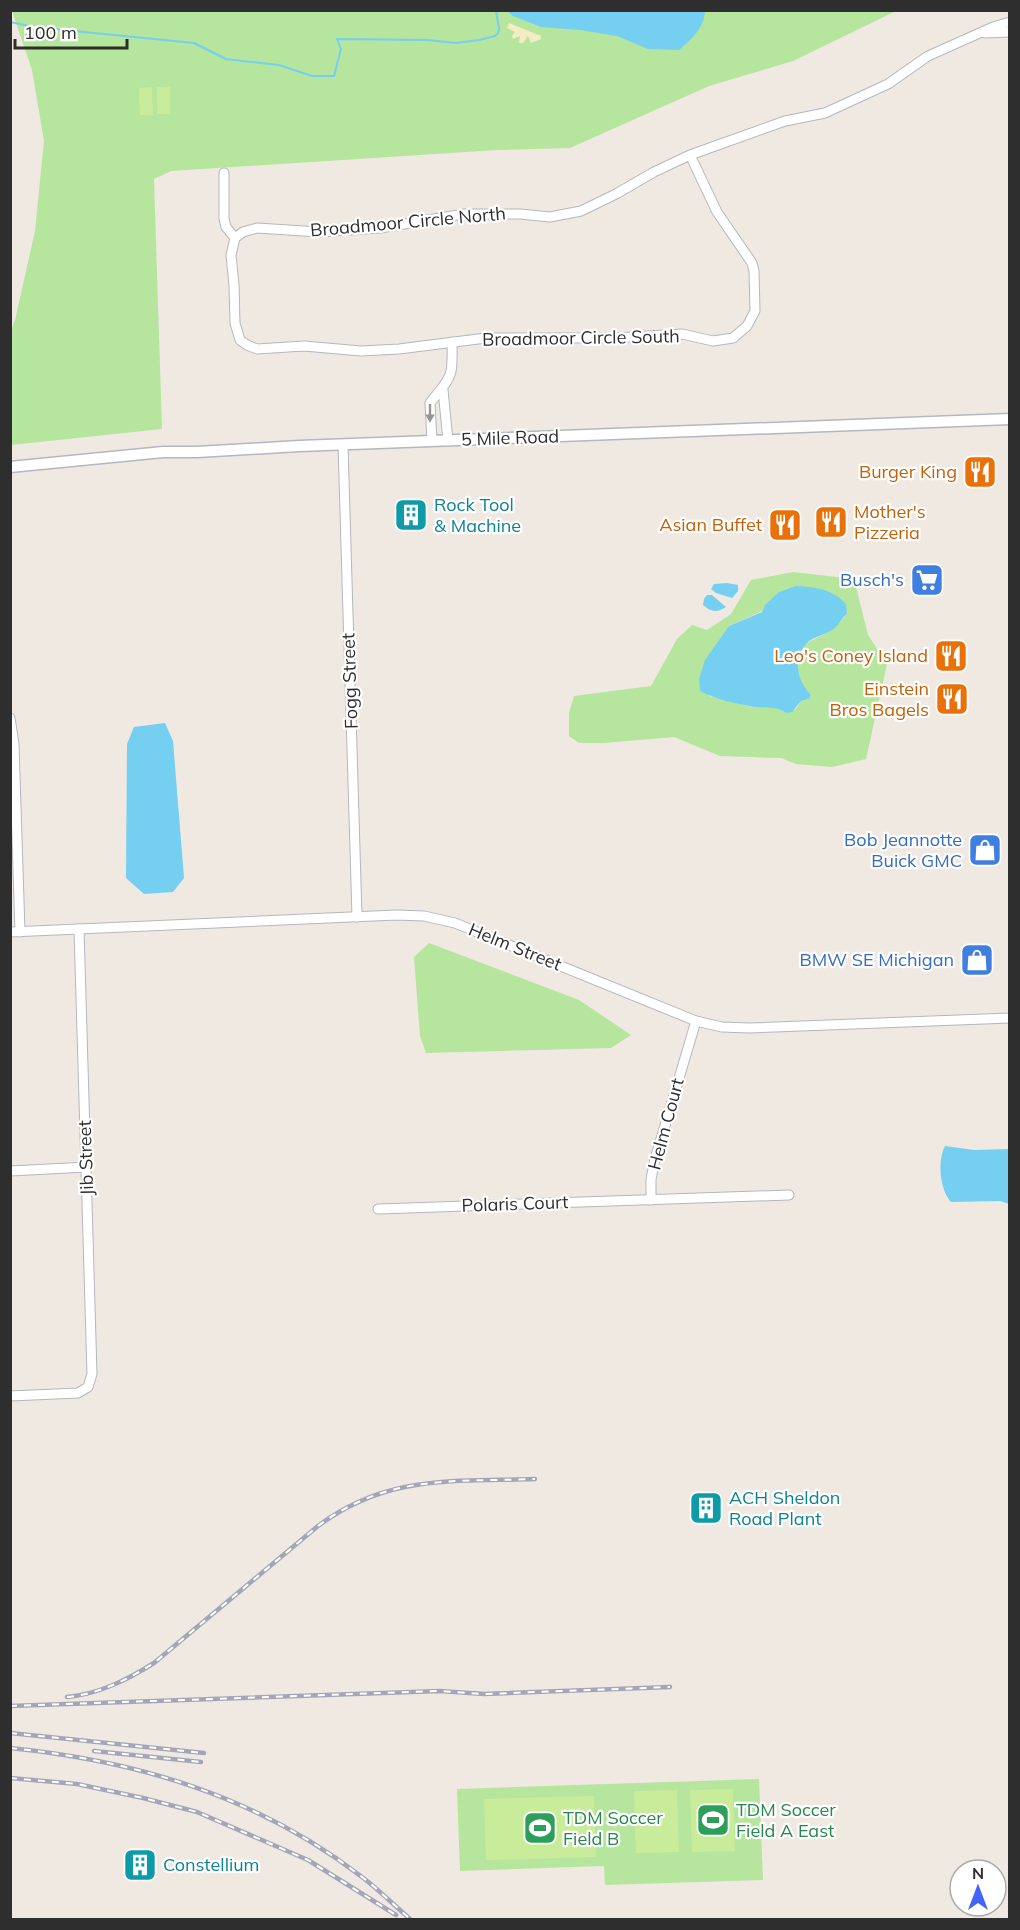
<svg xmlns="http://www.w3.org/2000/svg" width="1020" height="1930" font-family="Mulish,sans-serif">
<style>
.green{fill:#b6e59e;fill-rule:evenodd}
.sand{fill:#f3ecc5}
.pitch{fill:#c9ec9a}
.water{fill:#75cff0}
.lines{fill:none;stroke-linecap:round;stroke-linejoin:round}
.stream{stroke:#75cff0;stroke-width:2}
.minor-casing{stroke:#b4b7c1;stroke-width:11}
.tertiary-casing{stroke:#b4b7c1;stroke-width:13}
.minor{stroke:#fff;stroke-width:9}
.tertiary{stroke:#fff;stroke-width:10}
.rail-casing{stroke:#a3a6b8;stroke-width:4.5}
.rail{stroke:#fff;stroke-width:2;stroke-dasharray:7;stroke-linecap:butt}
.oneway{fill:#969696}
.labels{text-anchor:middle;stroke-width:4.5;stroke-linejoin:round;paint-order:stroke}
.street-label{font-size:18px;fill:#2e2e2e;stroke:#fff}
.food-label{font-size:18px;fill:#c56008;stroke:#fff;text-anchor:end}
.culture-label{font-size:18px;fill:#0d838f;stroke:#fff;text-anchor:start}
.shop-label{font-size:18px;fill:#366cbe;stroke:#fff;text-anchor:end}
.leisure-label{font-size:18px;fill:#27864d;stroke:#fff;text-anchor:start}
</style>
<rect width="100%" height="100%" fill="#efe9e1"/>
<g class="green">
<polygon points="12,11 896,11 793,61 709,86 570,148 497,150 171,171 154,179 162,429 11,445 11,331 15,320 35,231 44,141 32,70"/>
<path d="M793,572L854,579L868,635L887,664L866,759L832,767L796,764L781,758L720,756L674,737L604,743H579L569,736V713L574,696L651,686L677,639L692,625L707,630L731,614L751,580ZM762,611L847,614L834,629L805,644L796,669L805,689L811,695L809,699L801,701L796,709L786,713L778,707H752L709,696L721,639L729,626Z"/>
<polygon points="429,943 579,1000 631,1035 611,1048 426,1053 420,1036 414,957"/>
<polygon points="759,1779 763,1880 605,1885 604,1866 460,1871 457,1789"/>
</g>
<polygon class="sand" points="509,23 541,36 541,39 531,43 528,36 523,43 519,43 520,36 513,39 512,36 515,32 507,28"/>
<g class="pitch">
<polygon points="152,87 153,115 140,115 139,88"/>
<rect x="157" y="87" width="13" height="27"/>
<polygon points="733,1789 735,1851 692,1852 690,1790"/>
<polygon points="677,1790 679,1852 636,1853 634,1791"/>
<polygon points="594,1796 596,1857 486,1860 484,1799"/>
</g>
<g class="water">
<path d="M507,11H705C704,28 692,39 679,50L648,49L617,36L580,30L541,27L513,16Z"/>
<polygon points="727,583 738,585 738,591 732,598 716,593 711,589 714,584"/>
<path d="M796,586C816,587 832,589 846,604L847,614C842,618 839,624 835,628C827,635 813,636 806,644C792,660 798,682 811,695L809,699L801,701L792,712L786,713C775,705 762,709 749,706C733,703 715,699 700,691L699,679L705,660L729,626L762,612L765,605L779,592Z"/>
<path d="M707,595H712L726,607C717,613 711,612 703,605L704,599Z"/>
<polygon points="165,723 173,741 184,878 173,892 144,894 126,878 127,744 134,727"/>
<path d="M945,1146L974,1150L1009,1149V1204L1000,1201L951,1202C940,1190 937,1161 945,1146Z"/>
</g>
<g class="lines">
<polyline class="stream" points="10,22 34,27 194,43 226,59 279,65 312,76 334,76 341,49 337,39 428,40 456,43 479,40 495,36 498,33 499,29 496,10"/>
<defs>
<g id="minor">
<polyline points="985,33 1010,32"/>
<polyline points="690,155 717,212 752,263 754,271 755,311 747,326 733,338 713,341 682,334 614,338 486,338 399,349 361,351 304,346 257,349 247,345 240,340 235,323 234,285 231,255 235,238 243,232 257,228 319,232 380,228 464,214 520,214 550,217 581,211 616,194 654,172 690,155 785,121 825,113 888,84 928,56 993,27 1010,22"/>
<polyline points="224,173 224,219 226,227 235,238"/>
<polyline points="443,390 448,441"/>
<path d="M432,441L430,403C452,375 453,379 452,342"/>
<polyline points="343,445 357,917"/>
<polyline points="10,718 14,744 20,932"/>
<polyline points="10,932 396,915 424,916 455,923 696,1021 722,1027 749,1028 1010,1018"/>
<polyline points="10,1171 87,1167"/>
<polyline points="651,1200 651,1179 655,1159 696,1021"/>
<polyline points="378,1209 789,1195"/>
<polyline points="10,1396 78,1393 88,1387 92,1374 79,929"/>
</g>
<polyline id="tertiary" points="10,467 163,452 197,452 299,446 1010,419"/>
</defs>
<use href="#minor" class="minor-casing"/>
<use href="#tertiary" class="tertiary-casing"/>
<use href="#minor" class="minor"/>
<use href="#tertiary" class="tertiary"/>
<defs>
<g id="rail">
<path d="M67,1697C99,1694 127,1680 154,1663L318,1526C388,1474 453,1482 535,1479"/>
<polyline points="10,1706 440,1691 484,1694 670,1687"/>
<polyline points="10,1733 204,1753"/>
<path d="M10,1748C139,1761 258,1797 362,1877C379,1890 394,1905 410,1919"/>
<polyline points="94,1751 201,1762"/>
<polyline points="10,1778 77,1784 143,1798 197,1812 308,1860 396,1915"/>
</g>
</defs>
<use href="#rail" class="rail-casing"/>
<use href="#rail" class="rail"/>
</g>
<defs><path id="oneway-solid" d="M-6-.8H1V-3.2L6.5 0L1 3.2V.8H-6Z" transform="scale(1.5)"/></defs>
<use class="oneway" href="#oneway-solid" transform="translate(430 413) rotate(90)"/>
<defs>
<symbol id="restaurant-square" viewBox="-11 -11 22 22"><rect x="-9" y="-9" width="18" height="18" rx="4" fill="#e8710a" stroke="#fff"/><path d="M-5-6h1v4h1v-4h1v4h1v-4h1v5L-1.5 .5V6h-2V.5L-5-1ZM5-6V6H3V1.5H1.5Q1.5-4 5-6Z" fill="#fff"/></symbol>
<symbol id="building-square" viewBox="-11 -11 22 22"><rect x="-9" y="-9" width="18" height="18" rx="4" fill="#0f9aa8" stroke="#fff"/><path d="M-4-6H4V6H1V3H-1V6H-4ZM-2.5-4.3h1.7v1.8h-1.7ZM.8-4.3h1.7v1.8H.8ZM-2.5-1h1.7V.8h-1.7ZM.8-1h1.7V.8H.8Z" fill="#fff"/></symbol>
<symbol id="supermarket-square" viewBox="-11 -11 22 22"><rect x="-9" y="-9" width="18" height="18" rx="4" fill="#3f7fe0" stroke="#fff"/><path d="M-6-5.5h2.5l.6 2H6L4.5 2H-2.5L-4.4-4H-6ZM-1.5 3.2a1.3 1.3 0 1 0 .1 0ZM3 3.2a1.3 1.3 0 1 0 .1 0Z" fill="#fff"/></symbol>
<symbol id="shop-square" viewBox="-11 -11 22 22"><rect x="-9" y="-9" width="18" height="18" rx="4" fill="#3f7fe0" stroke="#fff"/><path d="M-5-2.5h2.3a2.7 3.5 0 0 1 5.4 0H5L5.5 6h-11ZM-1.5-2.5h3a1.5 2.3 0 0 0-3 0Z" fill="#fff"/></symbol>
<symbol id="stadium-square" viewBox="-11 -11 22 22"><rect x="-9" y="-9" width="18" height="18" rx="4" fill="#2e9e5b" stroke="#fff"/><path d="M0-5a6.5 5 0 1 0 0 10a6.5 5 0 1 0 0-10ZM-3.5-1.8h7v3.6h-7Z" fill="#fff"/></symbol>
</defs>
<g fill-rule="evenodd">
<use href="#restaurant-square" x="961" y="453" width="38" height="38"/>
<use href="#building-square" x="392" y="496" width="38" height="38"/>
<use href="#restaurant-square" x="812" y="503" width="38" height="38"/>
<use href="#restaurant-square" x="766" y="506" width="38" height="38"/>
<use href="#supermarket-square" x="908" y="561" width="38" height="38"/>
<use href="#restaurant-square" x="932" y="637" width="38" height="38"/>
<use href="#restaurant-square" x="933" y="680" width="38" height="38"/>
<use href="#shop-square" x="966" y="831" width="38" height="38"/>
<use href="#shop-square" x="958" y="941" width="38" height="38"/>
<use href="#building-square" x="687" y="1489" width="38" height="38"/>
<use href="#stadium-square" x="694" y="1801" width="38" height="38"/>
<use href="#stadium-square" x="521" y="1809" width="38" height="38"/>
<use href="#building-square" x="121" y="1846" width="38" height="38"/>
</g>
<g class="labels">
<g class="street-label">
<text transform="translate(408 222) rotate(-5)" y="6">Broadmoor Circle North</text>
<text transform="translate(581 338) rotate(-1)" y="6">Broadmoor Circle South</text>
<text transform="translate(510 438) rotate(-2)" y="6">5 Mile Road</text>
<text transform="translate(350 681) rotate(-92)" y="6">Fogg Street</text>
<text transform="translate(515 947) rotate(22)" y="6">Helm Street</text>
<text transform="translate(666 1124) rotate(-75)" y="6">Helm Court</text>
<text transform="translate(86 1158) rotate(-92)" y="6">Jib Street</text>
<text transform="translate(515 1204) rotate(-2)" y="6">Polaris Court</text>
</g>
<g class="food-label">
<text x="957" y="478">Burger King</text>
<text x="854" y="518" text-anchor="start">Mother's<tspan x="854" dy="21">Pizzeria</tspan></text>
<text x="762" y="531">Asian Buffet</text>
<text x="928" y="662">Leo's Coney Island</text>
<text x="929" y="695">Einstein<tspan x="929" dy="21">Bros Bagels</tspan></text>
</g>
<g class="culture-label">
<text x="434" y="511">Rock Tool<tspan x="434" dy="21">&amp; Machine</tspan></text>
<text x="729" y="1504">ACH Sheldon<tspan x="729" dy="21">Road Plant</tspan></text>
<text x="163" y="1871">Constellium</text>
</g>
<g class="shop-label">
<text x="904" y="586">Busch's</text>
<text x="962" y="846">Bob Jeannotte<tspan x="962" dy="21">Buick GMC</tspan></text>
<text x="954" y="966">BMW SE Michigan</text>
</g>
<g class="leisure-label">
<text x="736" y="1816">TDM Soccer<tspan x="736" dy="21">Field A East</tspan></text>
<text x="563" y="1824">TDM Soccer<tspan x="563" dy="21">Field B</tspan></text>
</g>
</g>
<rect width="1020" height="1930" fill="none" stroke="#2e2e2e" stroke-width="24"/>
<g transform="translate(978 1888)"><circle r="28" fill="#ffffff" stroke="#ababab" stroke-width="1.5"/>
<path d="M0-4.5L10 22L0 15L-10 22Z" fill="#4264fb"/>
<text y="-9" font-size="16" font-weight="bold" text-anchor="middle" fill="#2e2e2e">N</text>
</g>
<path d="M15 39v9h112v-9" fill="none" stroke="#2e2e2e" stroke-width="3"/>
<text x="24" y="39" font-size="18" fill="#2e2e2e" stroke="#ffffff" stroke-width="4.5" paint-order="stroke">100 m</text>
</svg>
